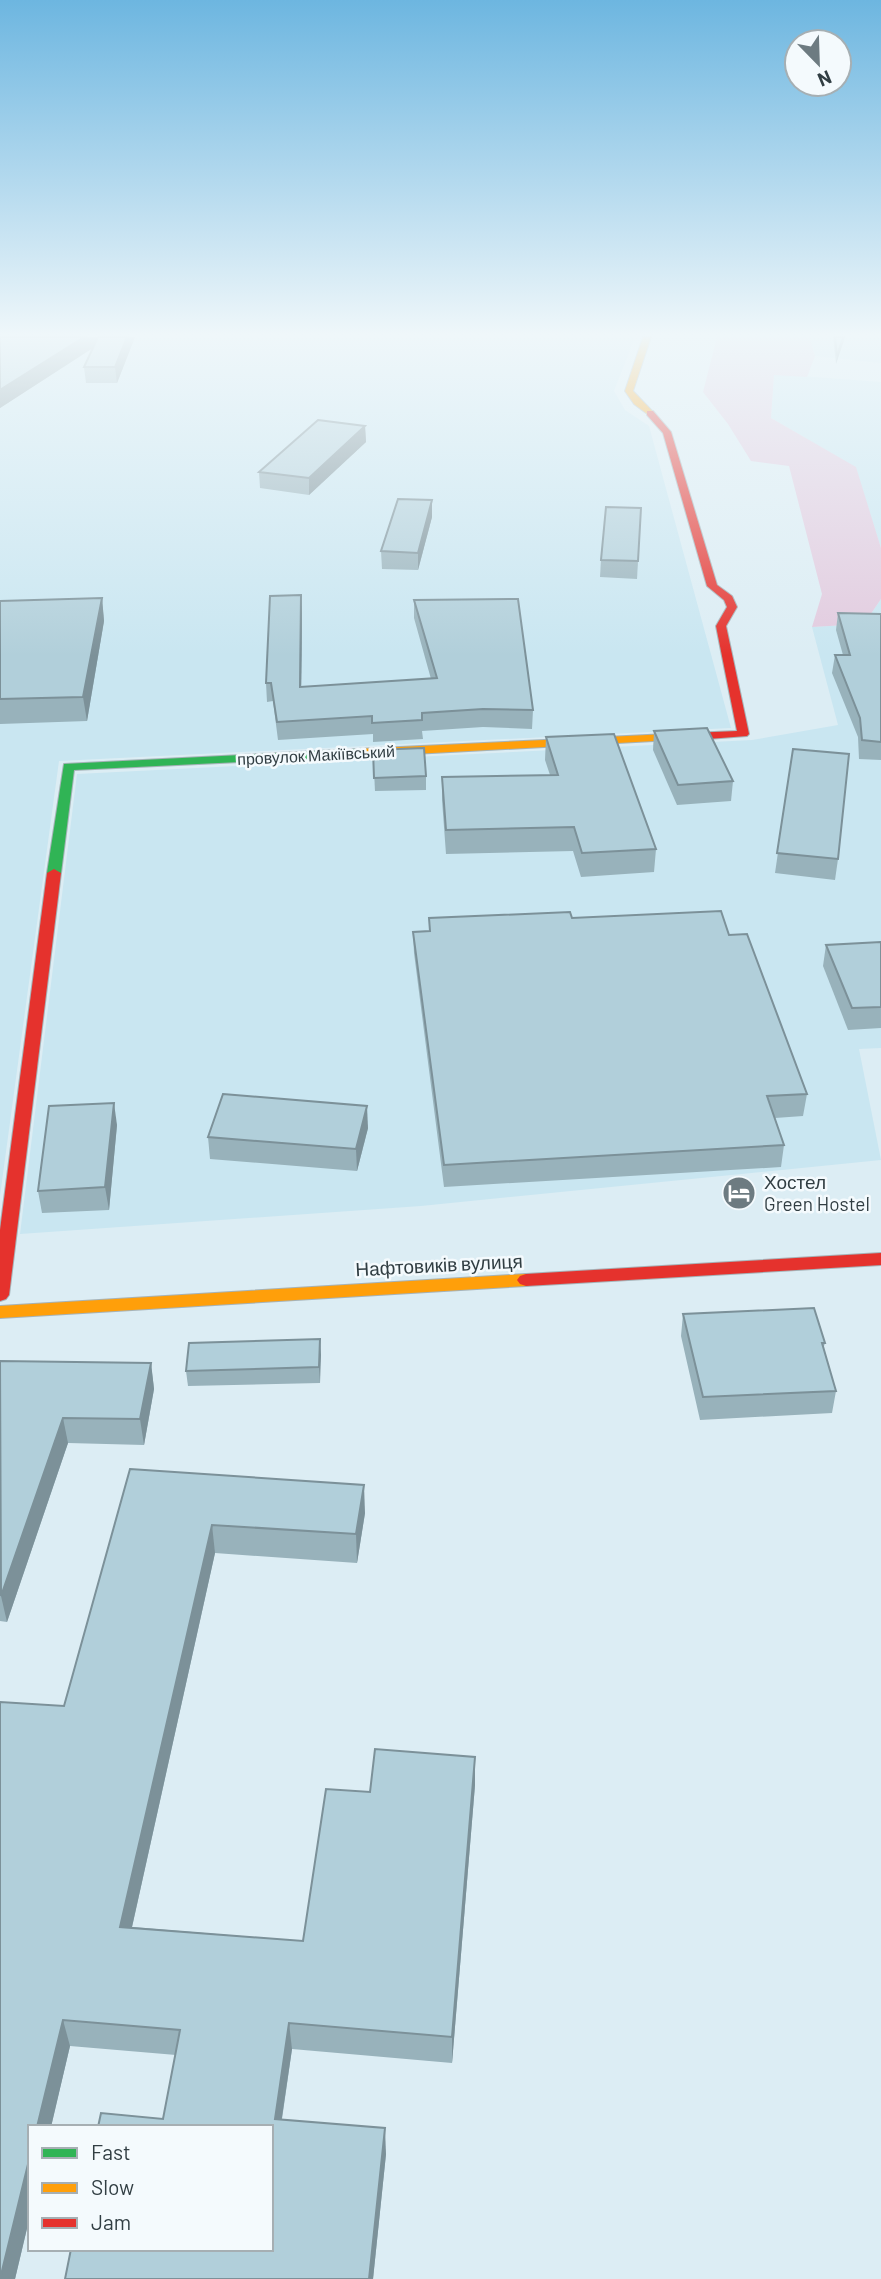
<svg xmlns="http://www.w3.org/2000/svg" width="881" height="2279" font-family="Barlow,sans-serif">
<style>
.built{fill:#c9e6f1}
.green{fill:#e2cade}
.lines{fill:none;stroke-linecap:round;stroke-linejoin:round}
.fast-casing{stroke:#a6b3b8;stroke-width:2}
.slow-casing{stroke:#a6b3b8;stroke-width:2}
.jam-casing{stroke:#a6b3b8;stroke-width:2}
.fast{fill:#30b455;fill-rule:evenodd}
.slow{fill:#ff9f0a;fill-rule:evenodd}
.jam{fill:#e5322d;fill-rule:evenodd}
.wall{fill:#98b2bb}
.shaded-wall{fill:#7c9199}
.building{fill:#b1cfda;stroke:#7c9199;stroke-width:2}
.labels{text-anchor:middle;stroke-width:5;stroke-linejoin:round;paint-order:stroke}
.far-street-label{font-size:16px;fill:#313e43;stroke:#f4fafd}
.poi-label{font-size:19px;fill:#313e43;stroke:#f4fafd;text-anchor:start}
.street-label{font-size:19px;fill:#313e43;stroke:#f4fafd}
</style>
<rect width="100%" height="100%" fill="#dcedf4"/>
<g class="built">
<polygon points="0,337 635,337 614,391 625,410 649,426 731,728 59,761 0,1196"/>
<polygon points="810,337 881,337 881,363 815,356"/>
<polygon points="774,374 881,382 881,548 855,467 771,418"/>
<polygon points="881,599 881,1048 859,1049 881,1160 421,1206 20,1234 77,774 752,740 838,725 812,627 864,624"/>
</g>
<polygon class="green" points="717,337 810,337 815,356 807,377 774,375 771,418 856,467 881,548 881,599 864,624 812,627 822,594 789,466 751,461 728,424 703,392"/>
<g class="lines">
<defs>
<polygon id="fast" points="358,749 362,750 362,756 74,770 61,873 54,877 47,873 64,764"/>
<g id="slow">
<polygon points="643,337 651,337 633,391 654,413 650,416 634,404 625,391"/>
<polygon points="668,734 674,738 672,740 358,757 352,753 358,749"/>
<polygon points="526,1274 532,1276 535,1280 532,1284 526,1286 0,1318 0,1306"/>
</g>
<g id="jam">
<polygon points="647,411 653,411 671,432 717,585 732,596 737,607 726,626 749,734 747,736 668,742 662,738 668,734 737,731 716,626 727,607 724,600 707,586 663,433 647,415"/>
<polygon points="54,869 61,873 9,1295 6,1299 0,1301 0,1230 47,873"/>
<polygon points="881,1253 881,1265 526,1286 520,1284 517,1280 520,1276 526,1274"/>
</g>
</defs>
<use href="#fast" class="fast-casing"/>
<use href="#slow" class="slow-casing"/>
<use href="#jam" class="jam-casing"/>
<use href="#fast" class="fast"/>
<use href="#slow" class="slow"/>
<use href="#jam" class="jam"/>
</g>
<g class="wall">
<polygon points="0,337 135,337 117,383 86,383 84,367 93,348 0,408"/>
<polygon points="833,337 845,337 836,364"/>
<polygon points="365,426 366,442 309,495 260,488 259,472"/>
<polygon points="432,500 432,517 418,570 382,569 381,551"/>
<polygon points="641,508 637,579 600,577 601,560"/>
<polygon points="301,595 302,613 301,687 431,679 414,618 414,600 533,710 532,729 483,727 422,731 423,739 373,742 373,734 278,740 273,701 267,702 266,683"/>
<polygon points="102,598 104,621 87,721 0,724 0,601"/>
<polygon points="838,613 881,614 881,760 859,759 858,737 832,673 835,655 843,655 836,630"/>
<polygon points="654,731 733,781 731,801 677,805 653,750"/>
<polygon points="546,737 656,849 654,872 581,877 573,851 446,854 442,800 442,777 550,775 545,760"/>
<polygon points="793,749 838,859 835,880 775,873"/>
<polygon points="373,750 426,776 426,790 375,791"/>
<polygon points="429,918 572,918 729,935 807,1094 803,1116 775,1118 784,1145 781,1167 444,1187 414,953 413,932 429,931"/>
<polygon points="881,942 881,1028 848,1030 823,966 826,945"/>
<polygon points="117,1125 109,1210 42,1213 38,1191"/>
<polygon points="368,1128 357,1171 210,1159 208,1137"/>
<polygon points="683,1314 825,1343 823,1349 836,1391 832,1413 700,1420 681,1336"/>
<polygon points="320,1339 320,1383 188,1386 186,1371"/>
<polygon points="0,1361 151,1363 154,1389 144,1445 68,1443 7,1622 0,1621"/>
<polygon points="130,1469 365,1513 357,1563 215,1553 132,1927 303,1941 370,1792 475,1785 452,2063 292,2049 282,2119 386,2154 373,2279 65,2279 163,2119 176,2055 70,2046 15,2279 0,2279 64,1706"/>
</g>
<g class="shaded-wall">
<polygon points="84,337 104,337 105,340 0,408 0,390"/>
<polygon points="127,337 135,337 117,383 115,367"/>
<polygon points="843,337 845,337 836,364 837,356"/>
<polygon points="365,426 366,442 309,495 309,478"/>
<polygon points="432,500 432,517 418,570 418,553"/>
<polygon points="301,595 302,613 301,705 300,687"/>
<polygon points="102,598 104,621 87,721 83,697"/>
<polygon points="114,1103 117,1125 109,1210 105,1187"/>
<polygon points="367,1106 368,1128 357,1171 356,1149"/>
<polygon points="320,1339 321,1355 320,1383 319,1367"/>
<polygon points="151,1363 154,1389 144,1445 140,1419"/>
<polygon points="63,1418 68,1443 7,1622 1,1596"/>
<polygon points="364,1485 365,1513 357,1563 356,1534"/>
<polygon points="212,1525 215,1553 126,1954 120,1927"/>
<polygon points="475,1757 475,1785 452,2063 452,2037"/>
<polygon points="63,2020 70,2046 51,2127 37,2127"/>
<polygon points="289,2023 292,2049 278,2144 275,2119"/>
<polygon points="385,2128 386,2154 373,2279 369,2279"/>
<polygon points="30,2156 30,2216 15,2279 0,2279"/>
</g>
<g class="building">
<polygon points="0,337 84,337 0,390"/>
<polygon points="98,337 127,337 115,367 84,367"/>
<polygon points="835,337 843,337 837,356"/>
<polygon points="318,420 365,426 309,478 259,472"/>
<polygon points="398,499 432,500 418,553 381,551"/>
<polygon points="606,507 641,508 638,561 601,560"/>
<polygon points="301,595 300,687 437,678 414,600 518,599 533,710 483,709 422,713 422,720 372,723 372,716 277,722 271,683 266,683 270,596"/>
<polygon points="102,598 83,697 0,699 0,601"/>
<polygon points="838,613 881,614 881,742 862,740 860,718 835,655 850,655"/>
<polygon points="707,728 733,781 678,785 654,731"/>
<polygon points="614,734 656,849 582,853 574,827 446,830 442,777 558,775 546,737"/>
<polygon points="424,748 426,776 374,778 373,750"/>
<polygon points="793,749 849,754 838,859 777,853"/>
<polygon points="721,911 729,935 747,934 807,1094 767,1096 784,1145 444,1165 413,932 430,931 429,918 570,912 572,918"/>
<polygon points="881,942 881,1007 852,1008 826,945"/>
<polygon points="223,1094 367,1106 356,1149 208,1137"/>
<polygon points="114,1103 105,1187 38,1191 49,1106"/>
<polygon points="814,1308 825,1343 822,1343 836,1391 703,1397 683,1314"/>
<polygon points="320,1339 319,1367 186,1371 189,1343"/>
<polygon points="0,1361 151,1363 140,1419 63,1418 1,1596"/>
<polygon points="130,1469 364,1485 356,1534 212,1525 120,1927 303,1941 326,1789 370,1792 375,1749 475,1757 452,2037 289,2023 275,2119 385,2128 369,2279 65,2279 71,2249 271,2249 271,2127 98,2127 101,2113 163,2119 180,2030 63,2020 37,2127 30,2127 30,2156 0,2279 0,1702 64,1706"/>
</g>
<linearGradient id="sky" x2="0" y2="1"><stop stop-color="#6db6e0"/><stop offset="0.51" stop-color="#eff7fa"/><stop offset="1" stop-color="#eff7fa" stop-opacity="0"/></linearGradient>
<rect width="881" height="656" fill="url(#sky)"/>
<defs>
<symbol id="hotel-disc" viewBox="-11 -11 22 22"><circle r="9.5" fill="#6d7b81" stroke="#f4fafd"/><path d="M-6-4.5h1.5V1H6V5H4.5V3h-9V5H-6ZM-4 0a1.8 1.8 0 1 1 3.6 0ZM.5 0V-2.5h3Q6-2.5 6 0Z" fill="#fff"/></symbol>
</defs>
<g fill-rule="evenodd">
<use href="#hotel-disc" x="720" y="1174" width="38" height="38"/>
</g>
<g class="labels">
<g class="far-street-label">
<text transform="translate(316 755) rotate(-3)" y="6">провулок Макіївський</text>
</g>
<g class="poi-label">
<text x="764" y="1189">Хостел<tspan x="764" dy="22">Green Hostel</tspan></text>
</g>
<g class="street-label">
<text transform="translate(439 1265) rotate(-3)" y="7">Нафтовиків вулиця</text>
</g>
</g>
<rect x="28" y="2125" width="245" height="126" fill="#f4fafd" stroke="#a6afb3" stroke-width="2"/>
<rect x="42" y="2148" width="35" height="10" fill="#30b455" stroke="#a6afb3" stroke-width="2"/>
<text x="91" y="2160" font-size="21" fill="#313e43">Fast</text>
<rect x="42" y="2183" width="35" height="10" fill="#ff9f0a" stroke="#a6afb3" stroke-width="2"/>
<text x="91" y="2195" font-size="21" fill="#313e43">Slow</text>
<rect x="42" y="2218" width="35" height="10" fill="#e5322d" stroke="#a6afb3" stroke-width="2"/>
<text x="91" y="2230" font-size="21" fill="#313e43">Jam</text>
<g transform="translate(818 63) rotate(157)"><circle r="33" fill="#f4fafd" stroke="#a6afb3" stroke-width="2"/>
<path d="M0-5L12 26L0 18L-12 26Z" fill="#6d7b81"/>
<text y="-10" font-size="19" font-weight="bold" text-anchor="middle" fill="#313e43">N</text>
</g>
</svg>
